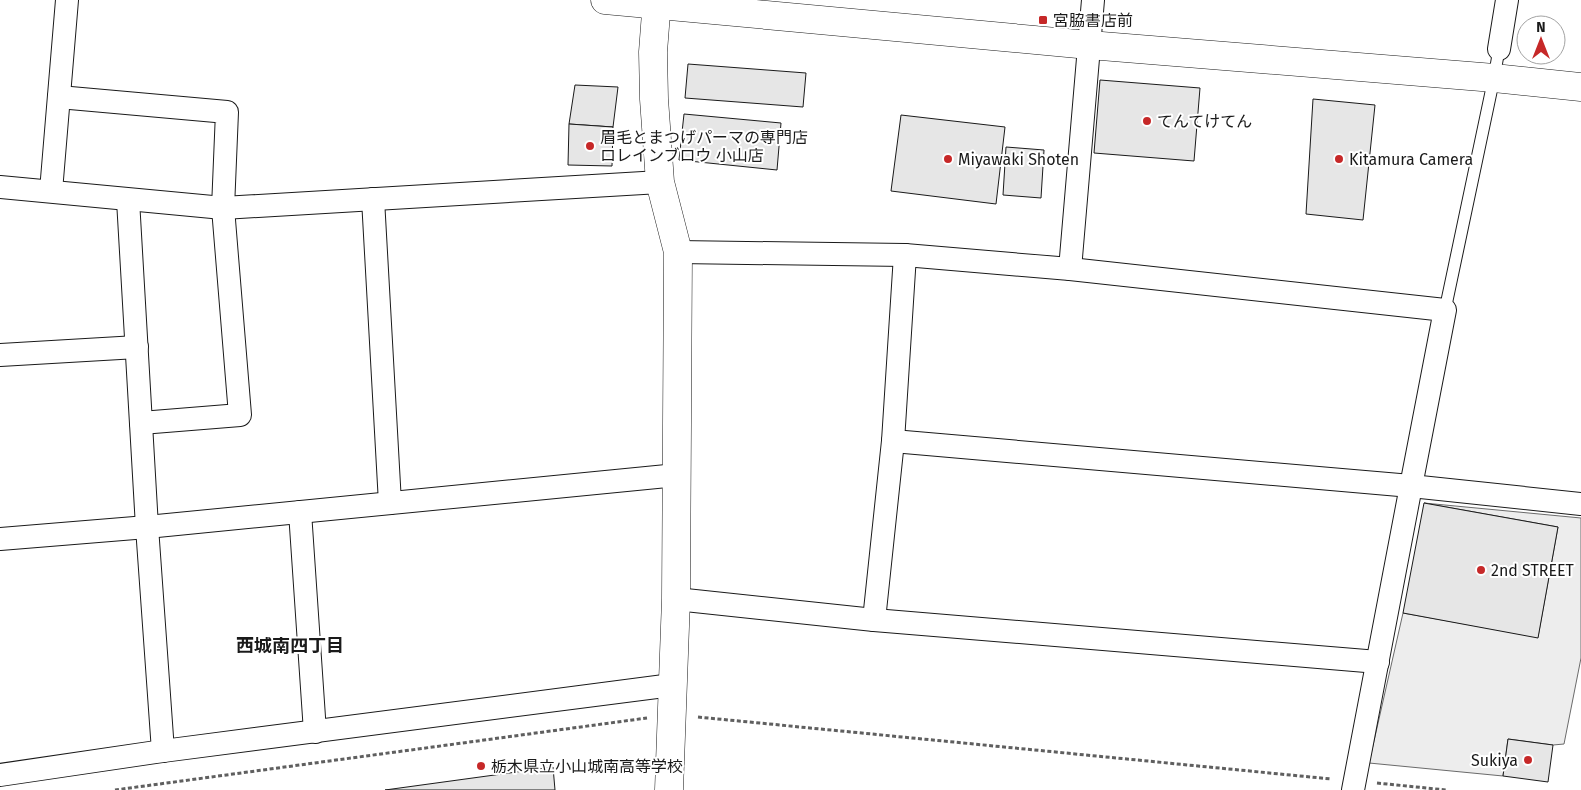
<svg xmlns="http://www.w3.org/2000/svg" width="1581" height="790" font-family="'Fira Sans','Noto Sans JP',sans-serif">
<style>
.built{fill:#ededed;stroke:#6a6a6a}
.building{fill:#e6e6e6;stroke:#1a1a1a}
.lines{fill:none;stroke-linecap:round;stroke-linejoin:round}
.lane-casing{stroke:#1a1a1a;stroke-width:13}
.street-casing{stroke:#1a1a1a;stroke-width:24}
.secondary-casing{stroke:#1a1a1a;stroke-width:29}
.path{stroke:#5f5f5f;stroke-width:3;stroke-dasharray:4 2.5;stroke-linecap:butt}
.lane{stroke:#fff;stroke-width:11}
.street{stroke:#fff;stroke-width:22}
.secondary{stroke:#fff;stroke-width:28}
.poi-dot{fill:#c62828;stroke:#fff;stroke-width:2}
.labels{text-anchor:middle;stroke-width:4;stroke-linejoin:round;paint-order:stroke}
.poi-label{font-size:16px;fill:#1a1a1a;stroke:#fff;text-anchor:start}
.neighbourhood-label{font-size:18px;font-weight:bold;fill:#1a1a1a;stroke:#fff}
</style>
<rect width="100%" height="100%" fill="#fff"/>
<polygon class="built" points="1424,503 1581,518 1581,658 1564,744 1553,745 1508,739 1503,776 1369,763 1403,613 1538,637 1558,527"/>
<g class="building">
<polygon points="688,64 806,73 803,107 685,98"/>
<polygon points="1100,80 1200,88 1194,161 1094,153"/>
<polygon points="575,85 618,87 613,127 569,124"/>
<polygon points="1313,99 1375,105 1363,220 1306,214"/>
<polygon points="684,114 781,123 777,170 679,160"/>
<polygon points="901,115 1005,127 996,204 891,191"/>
<polygon points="569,124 613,127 612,166 568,165"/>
<polygon points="1006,147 1044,150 1041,198 1003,195"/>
<polygon points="1424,503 1558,527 1538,638 1403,613"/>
<polygon points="1508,739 1553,745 1548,782 1503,776"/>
<polygon points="553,767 555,790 385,790"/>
</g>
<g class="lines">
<defs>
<polyline id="lane" points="1445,310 1494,78 1499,49"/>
<g id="street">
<polyline points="1499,49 1507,0"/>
<polyline points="59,97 227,112 223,208 240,415 141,423"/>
<polyline points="0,187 223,208 660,182"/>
<polyline points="51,191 67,0"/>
<polyline points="373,199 390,503"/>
<polyline points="128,200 147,527 163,751"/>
<polyline points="678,252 905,255 1070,269 1445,310 1411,486 1353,790"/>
<polyline points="1070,269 1093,0"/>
<polyline points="0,355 137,347"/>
<polyline points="893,441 1411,486 1581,504"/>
<polyline points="300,512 315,732"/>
<polyline points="0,539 147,527 677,475"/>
<polyline points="676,599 874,620 1378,662"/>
<polyline points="874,620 893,441 905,255"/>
<polyline points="0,775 163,751 672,685"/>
</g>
<g id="secondary">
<polyline points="605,0 1089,45 1494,78 1581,87"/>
<polyline points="657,0 653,52 654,99 660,182 678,252 676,599 669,790"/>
</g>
</defs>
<use href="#lane" class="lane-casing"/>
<use href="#street" class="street-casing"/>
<use href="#secondary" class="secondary-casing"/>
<g class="path">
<polyline points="698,717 1331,779"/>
<polyline points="1377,783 1446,790"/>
<polyline points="115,790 647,718"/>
</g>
<use href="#lane" class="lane"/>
<use href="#street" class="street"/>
<use href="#secondary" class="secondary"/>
</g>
<g class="poi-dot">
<rect x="1038" y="15" width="10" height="10" rx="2.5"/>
<circle cx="1147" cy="121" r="5"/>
<circle cx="590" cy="146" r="5"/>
<circle cx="948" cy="159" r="5"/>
<circle cx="1339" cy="159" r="5"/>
<circle cx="1481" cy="570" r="5"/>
<circle cx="1528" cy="760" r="5"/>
<circle cx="481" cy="766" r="5"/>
</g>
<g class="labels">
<g class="poi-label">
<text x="1053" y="26">宮脇書店前</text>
<text x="1157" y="127">てんてけてん</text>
<text x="600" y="143">眉毛とまつげパーマの専門店<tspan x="600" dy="18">ロレインブロウ 小山店</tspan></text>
<text x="958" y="165">Miyawaki Shoten</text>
<text x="1349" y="165">Kitamura Camera</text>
<text x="1491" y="576">2nd STREET</text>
<text x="1518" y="766" text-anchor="end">Sukiya</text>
<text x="491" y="772">栃木県立小山城南高等学校</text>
</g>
<g class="neighbourhood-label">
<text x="290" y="652">西城南四丁目</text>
</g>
</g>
<g transform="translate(1541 40)"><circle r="24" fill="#ffffff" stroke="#a3a3a3"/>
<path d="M0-4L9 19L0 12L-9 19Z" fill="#c62828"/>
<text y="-8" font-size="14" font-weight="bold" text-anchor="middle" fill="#1a1a1a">N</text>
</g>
</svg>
